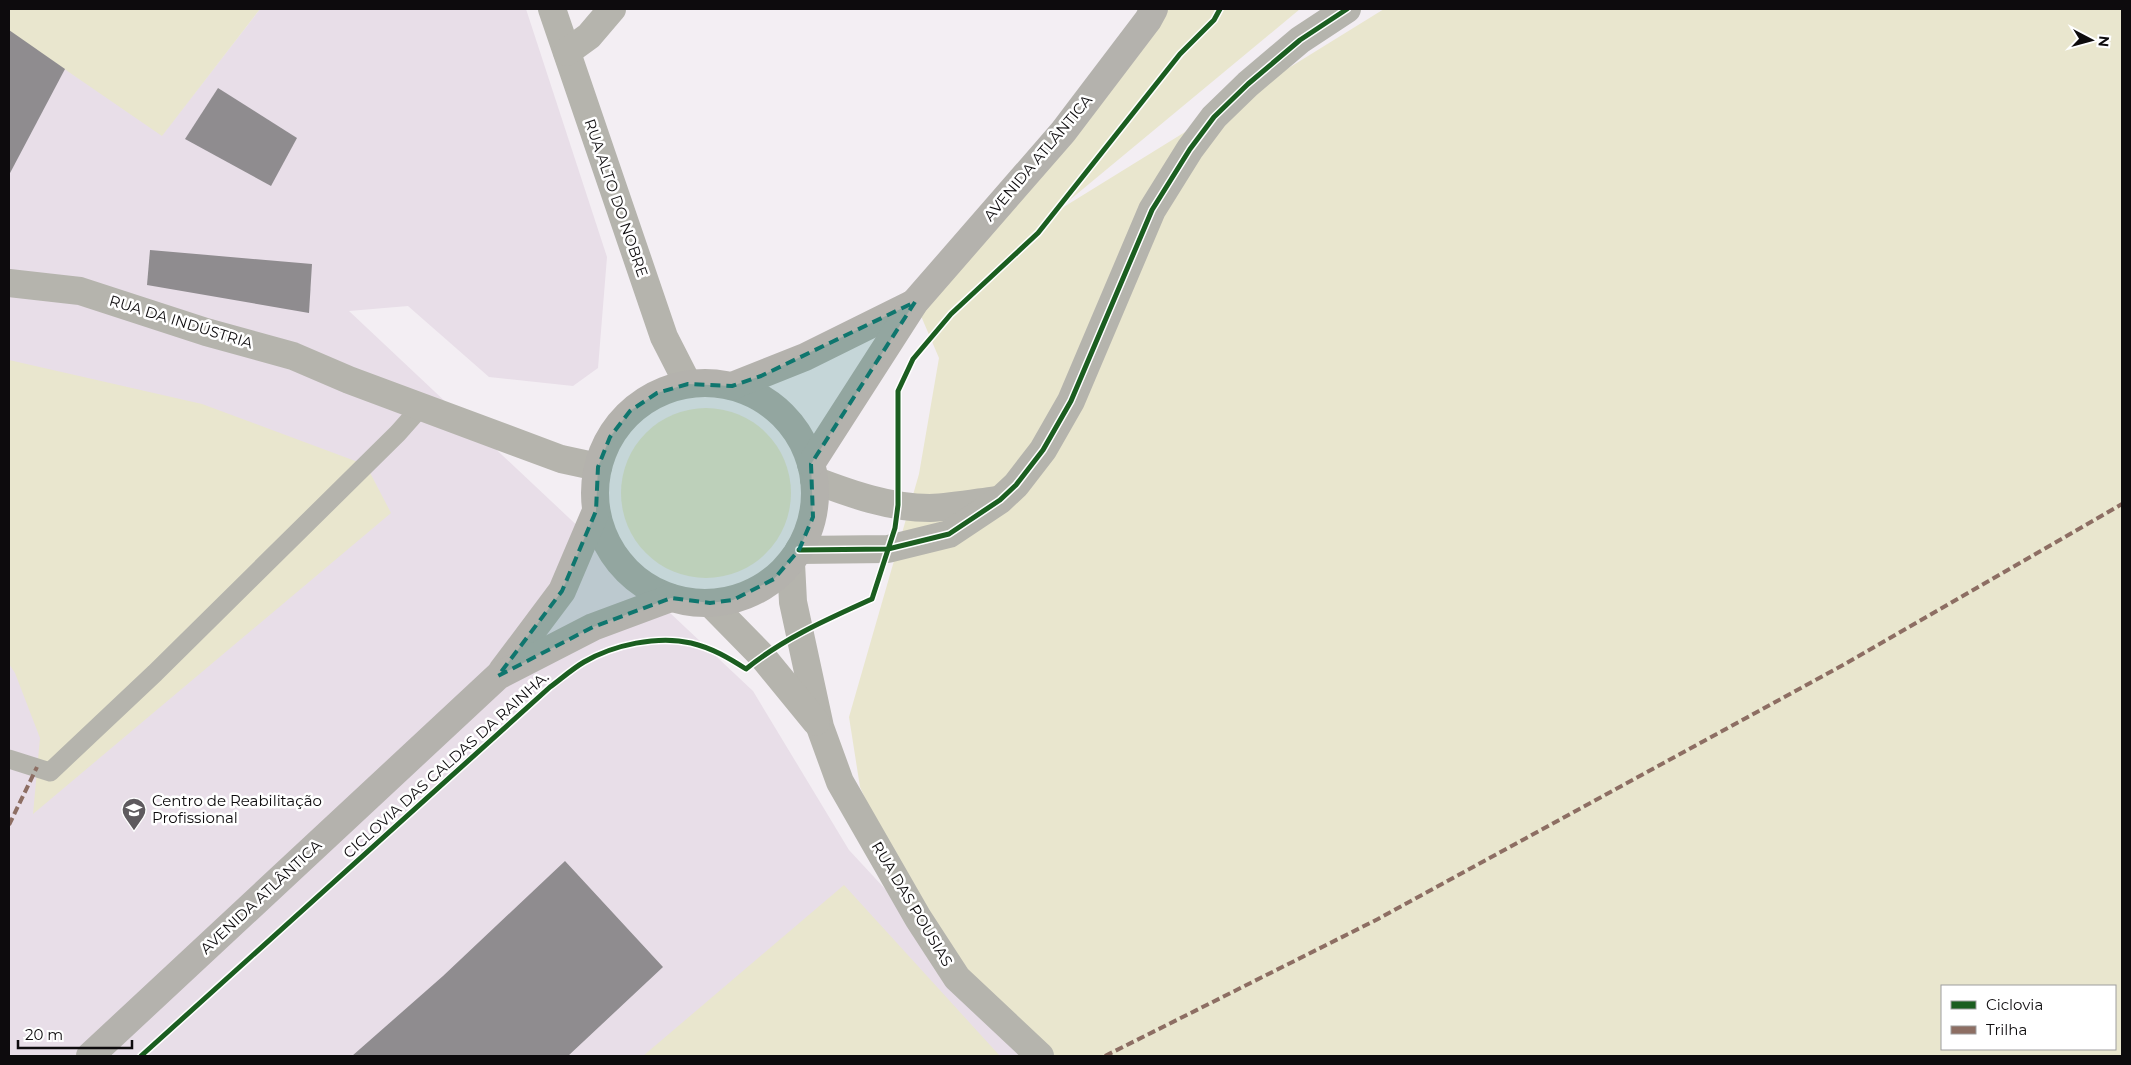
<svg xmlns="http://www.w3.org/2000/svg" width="2131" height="1065" font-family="Montserrat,sans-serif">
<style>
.built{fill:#e8dee8}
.green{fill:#e9e6ce;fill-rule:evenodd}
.building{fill:#8f8c8f}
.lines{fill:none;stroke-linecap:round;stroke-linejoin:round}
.service{stroke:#b5b4ad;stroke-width:19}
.minor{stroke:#b5b4ad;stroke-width:28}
.secondary{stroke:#b4b2ad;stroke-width:28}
.quiet{stroke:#8d6e63;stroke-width:4;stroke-dasharray:8 4;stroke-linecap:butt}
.cycleway-casing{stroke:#fff;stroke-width:8}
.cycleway{stroke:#1b5e20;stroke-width:5}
.marked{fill:#0f766e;fill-opacity:0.2;stroke:#0f766e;stroke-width:4;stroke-dasharray:10 6;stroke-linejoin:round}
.labels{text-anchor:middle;stroke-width:5;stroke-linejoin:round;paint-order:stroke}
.street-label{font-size:15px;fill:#0d0b0d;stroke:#fff}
.poi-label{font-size:15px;fill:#0d0b0d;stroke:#fff;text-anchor:start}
</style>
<rect width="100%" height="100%" fill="#f3eef3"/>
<polygon class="built" points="260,9 526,9 607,257 598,368 573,386 489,377 408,306 349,311 753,691 849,850 1040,1056 9,1056 9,21 162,135"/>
<g class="green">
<polygon points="9,9 260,9 162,136 9,31"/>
<path d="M1154,9H1300L1054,213L1384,9H2122V1056H1040L918,918L860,787L849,717L919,474L939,358L915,302ZM1942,986H2115V1049H1942Z"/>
<polygon points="9,360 202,404 366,465 391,513 33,814 40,738 15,673 9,664"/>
<circle cx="706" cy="493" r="85"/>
<polygon points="844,885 1000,1056 643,1056"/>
</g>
<g class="building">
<polygon points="9,30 65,69 9,175"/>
<polygon points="218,88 297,138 271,186 185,139"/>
<polygon points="150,250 312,264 309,313 147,285"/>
<polygon points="565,861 663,967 568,1056 352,1056 443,976"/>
</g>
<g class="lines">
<polyline class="service" points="9,759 50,772 155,673 398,433 421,407"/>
<g class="minor">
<polyline points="552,9 664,337 688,384"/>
<polyline points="567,52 589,36 612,9"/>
<polyline points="9,283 80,291 206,332 293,356 349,380 561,459 598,467"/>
<path d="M814,480C851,494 890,508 930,508C952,507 974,503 996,500"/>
<polyline points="799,550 888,549 949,534 1000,500 1016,485 1043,450 1071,401 1152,210 1190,149 1214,117 1248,84 1300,40 1347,9"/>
<polyline points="791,563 793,602 820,727 840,782 918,918 957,978 1040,1056"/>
<polyline points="710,603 762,656 816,722"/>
</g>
<g class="secondary">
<circle cx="705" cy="493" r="110"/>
<polyline points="732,386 805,357 914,303"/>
<polyline points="811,464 915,302 1063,132 1148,20 1154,9"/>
<polyline points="502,671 562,591 596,511"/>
<polyline points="90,1056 498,676 593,627 671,598"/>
</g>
<g class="quiet">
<polyline points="9,825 37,767"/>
<polyline points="1105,1056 1378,919 1843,665 2122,504"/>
</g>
<defs>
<g id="cycleway">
<polyline points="799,550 888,549 949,534 1000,500 1016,485 1043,450 1071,401 1152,210 1190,149 1214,117 1248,84 1300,40 1347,9"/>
<path d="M141,1056L550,687C561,679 572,669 584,662C613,645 658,635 691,643C712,648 729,658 746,669C784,638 828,619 872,599L895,528L898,505V391L913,359L951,314L1038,233L1180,54L1214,20L1220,9"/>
</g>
</defs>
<use href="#cycleway" class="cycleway-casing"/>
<use href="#cycleway" class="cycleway"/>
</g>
<path class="marked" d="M915,302L811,464L813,517L799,550L774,579L733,600L710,603L671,598L593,627L498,676L562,591L596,511L598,467L610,437L630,411L657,393L688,384L732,386L761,376Z"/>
<defs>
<symbol id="school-pin" viewBox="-11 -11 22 30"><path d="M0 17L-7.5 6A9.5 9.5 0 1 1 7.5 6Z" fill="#5e5a5e" stroke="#fff"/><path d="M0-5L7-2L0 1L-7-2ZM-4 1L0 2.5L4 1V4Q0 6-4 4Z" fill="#fff"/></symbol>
</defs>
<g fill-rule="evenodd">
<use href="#school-pin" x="120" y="796" width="28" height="38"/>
</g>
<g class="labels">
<g class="street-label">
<text transform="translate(1038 158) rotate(-50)" y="5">AVENIDA ATLÂNTICA</text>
<text transform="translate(616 198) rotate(71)" y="5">RUA ALTO DO NOBRE</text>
<text transform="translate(181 322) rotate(17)" y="5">RUA DA INDÚSTRIA</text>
<text transform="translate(446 765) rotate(-42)" y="5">CICLOVIA DAS CALDAS DA RAINHA.</text>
<text transform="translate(261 897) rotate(-43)" y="5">AVENIDA ATLÂNTICA</text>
<text transform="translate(912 904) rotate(59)" y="5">RUA DAS POUSIAS</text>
</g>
<g class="poi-label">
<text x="152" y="806">Centro de Reabilitação<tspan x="152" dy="17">Profissional</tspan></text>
</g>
</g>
<rect width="2131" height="1065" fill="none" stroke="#0d0b0d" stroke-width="20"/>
<rect x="1941" y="985" width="175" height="65" fill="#ffffff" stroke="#9e9d9e"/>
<rect x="1951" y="1001" width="25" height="8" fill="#1b5e20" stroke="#9e9d9e"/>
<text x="1986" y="1010" font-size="15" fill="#0d0b0d">Ciclovia</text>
<rect x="1951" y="1026" width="25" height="8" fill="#8d6e63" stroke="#9e9d9e"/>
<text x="1986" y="1035" font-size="15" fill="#0d0b0d">Trilha</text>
<g transform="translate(2091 40) rotate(96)" stroke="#ffffff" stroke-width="4" paint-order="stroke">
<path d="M0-4L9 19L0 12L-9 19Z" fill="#0d0b0d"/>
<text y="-8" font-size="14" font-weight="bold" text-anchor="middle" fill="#0d0b0d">N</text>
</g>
<path d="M18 1040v8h114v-8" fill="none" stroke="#0d0b0d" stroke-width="2.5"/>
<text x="25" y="1040" font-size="15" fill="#0d0b0d" stroke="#ffffff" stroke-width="4" paint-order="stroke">20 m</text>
</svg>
